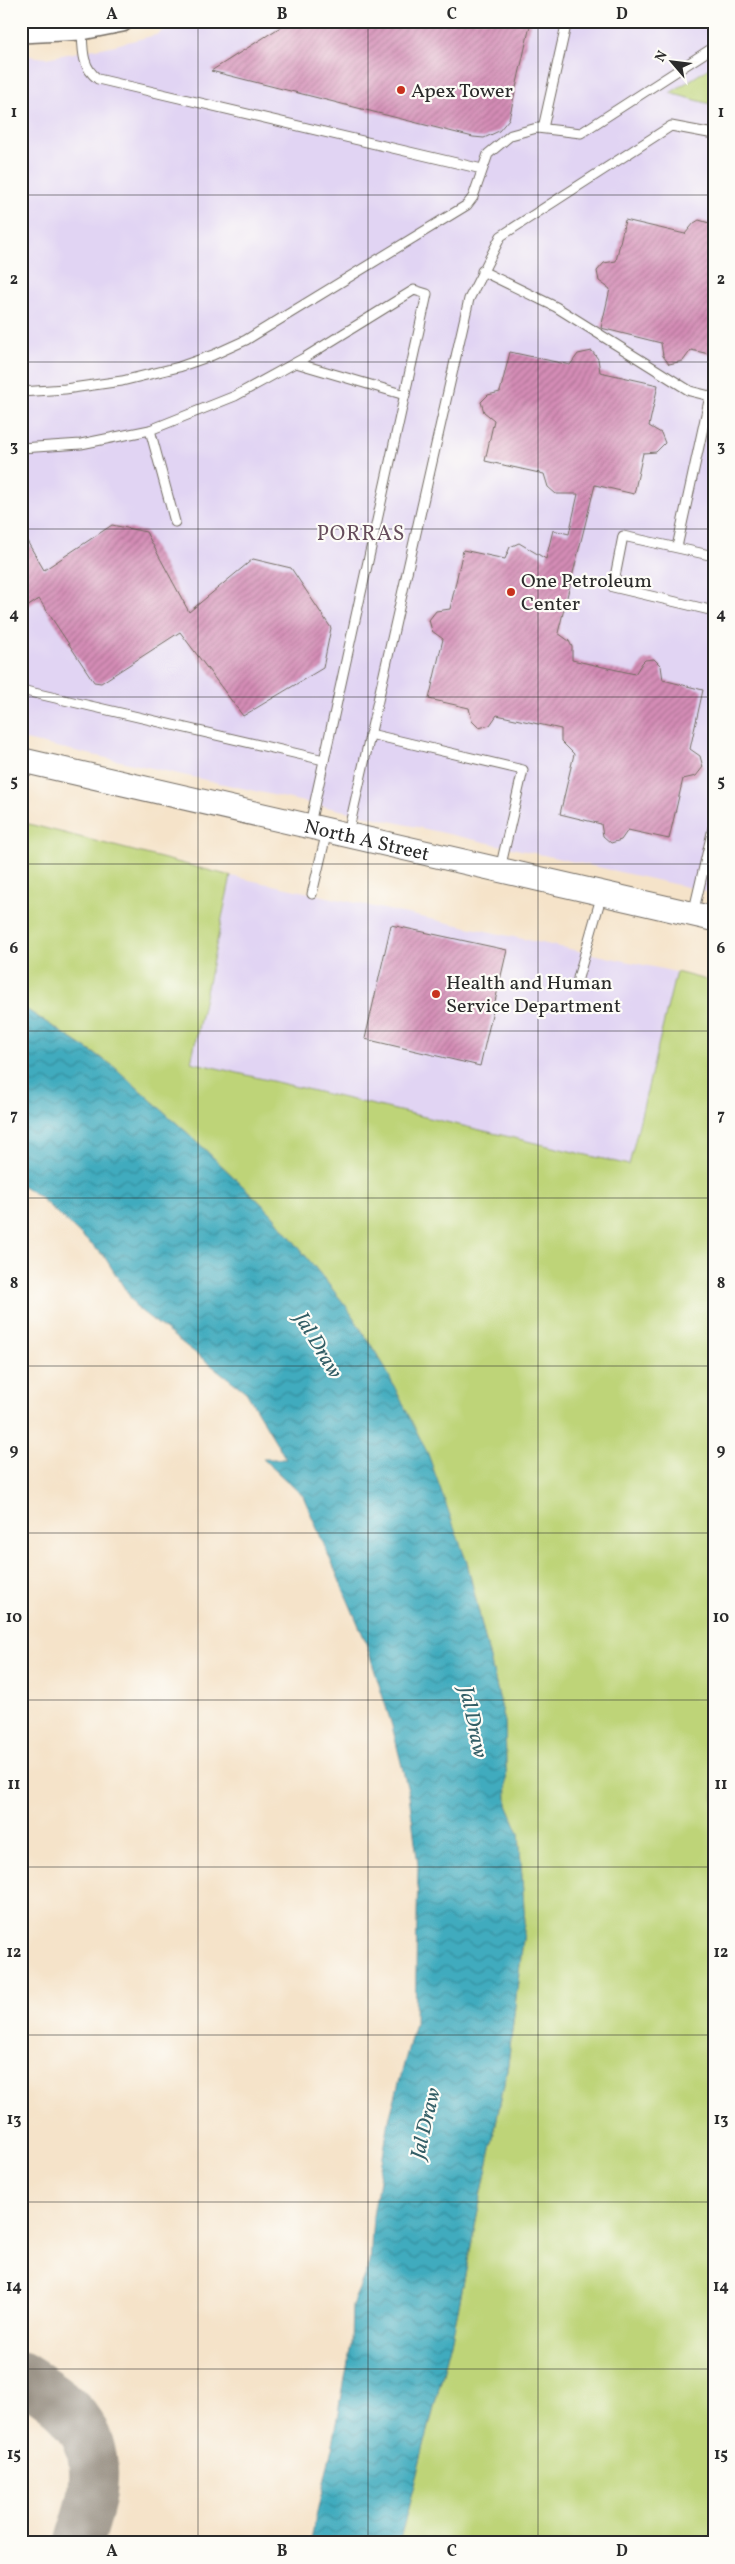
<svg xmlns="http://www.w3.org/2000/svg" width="735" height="2564" font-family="Vollkorn,serif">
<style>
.built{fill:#e1d4f3}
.grass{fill:#bed478;stroke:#748052}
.water{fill:url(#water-waves);stroke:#356b74}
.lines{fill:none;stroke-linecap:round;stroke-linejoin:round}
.taxiway{stroke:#90877a;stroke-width:49}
.building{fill:url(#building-hatch)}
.service-casing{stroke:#726b62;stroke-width:11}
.tertiary-casing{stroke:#726b62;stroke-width:24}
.secondary-casing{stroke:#726b62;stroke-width:26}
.service{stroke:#fff;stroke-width:9}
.tertiary{stroke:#fff;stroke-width:21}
.secondary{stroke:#fff;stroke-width:24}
.grid{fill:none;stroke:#2b2b2b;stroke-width:1;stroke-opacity:0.55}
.poi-dot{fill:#c8321e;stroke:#fdfcf7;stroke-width:2}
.labels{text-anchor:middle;stroke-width:4.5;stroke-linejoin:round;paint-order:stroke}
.poi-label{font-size:20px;fill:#2b2b2b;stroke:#fdfcf7;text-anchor:start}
.street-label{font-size:20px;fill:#2b2b2b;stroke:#fdfcf7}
.neighbourhood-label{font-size:21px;letter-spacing:1px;fill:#664d5c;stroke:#fdfcf7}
.water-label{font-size:21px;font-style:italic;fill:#335e66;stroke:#fdfcf7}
.neatline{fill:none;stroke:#2b2b2b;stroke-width:2}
.grid-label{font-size:16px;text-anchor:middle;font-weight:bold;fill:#2b2b2b}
</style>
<defs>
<pattern id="water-waves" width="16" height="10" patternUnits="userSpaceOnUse" patternTransform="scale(1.25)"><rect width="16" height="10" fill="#3fabbe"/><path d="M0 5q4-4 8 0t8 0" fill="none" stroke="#358b9b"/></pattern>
<pattern id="building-hatch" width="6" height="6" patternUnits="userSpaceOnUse" patternTransform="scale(1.25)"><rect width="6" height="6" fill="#d48cb6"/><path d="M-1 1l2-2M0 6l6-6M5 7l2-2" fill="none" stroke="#ac7394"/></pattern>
</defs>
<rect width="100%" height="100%" fill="#fdfcf7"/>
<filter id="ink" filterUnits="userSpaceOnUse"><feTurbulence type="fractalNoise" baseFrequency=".02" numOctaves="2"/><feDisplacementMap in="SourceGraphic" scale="10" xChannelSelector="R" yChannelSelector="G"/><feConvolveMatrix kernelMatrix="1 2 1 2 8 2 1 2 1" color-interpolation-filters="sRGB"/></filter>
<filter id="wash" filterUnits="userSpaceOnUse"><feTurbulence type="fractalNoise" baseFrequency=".0096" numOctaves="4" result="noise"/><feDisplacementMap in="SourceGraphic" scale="20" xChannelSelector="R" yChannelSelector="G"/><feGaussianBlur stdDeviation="1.12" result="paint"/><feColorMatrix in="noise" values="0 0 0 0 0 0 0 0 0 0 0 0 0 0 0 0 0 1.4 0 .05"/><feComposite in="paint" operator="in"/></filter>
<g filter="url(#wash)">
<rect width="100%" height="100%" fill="#f5e3c9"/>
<g class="built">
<polygon points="178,21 714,21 714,65 671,93 714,105 714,893 21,739 21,55 46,58 111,46 156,35"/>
<polygon points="231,876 676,972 630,1165 191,1062"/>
</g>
<g class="grass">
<polygon points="714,65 714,105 670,93"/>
<polygon points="21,822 231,876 191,1062 629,1165 676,972 714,982 714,2543 399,2543 453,2334 508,2065 525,1923 519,1833 507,1805 505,1722 467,1562 383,1364 346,1306 271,1213 192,1137 112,1065 21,1006"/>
</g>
<polygon class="water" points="21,1006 112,1065 192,1137 271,1213 346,1306 383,1364 428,1454 467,1563 505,1722 507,1805 519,1833 525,1923 508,2064 453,2334 399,2543 310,2543 334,2439 351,2345 352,2305 370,2263 373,2216 389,2120 415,2023 418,1865 409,1795 392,1726 365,1640 303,1496 263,1459 286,1459 246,1392 137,1308 104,1256 37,1195 21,1185"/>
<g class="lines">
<path class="taxiway" d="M21,2376C66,2404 99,2428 93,2487C92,2505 84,2525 79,2543"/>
</g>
<g id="blocks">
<g class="building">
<polygon points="290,21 531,21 509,119 499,131 484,138 473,137 211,71"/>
<polygon points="625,220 685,234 694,223 699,220 709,223 713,228 714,355 691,350 683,361 669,364 663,356 661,343 601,328 610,289 599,281 597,271 604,263 616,261"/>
<polygon points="592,351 598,359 600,372 658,385 649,426 661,433 665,443 656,452 643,453 634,494 595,485 558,633 569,641 572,647 572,660 635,674 642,663 645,660 654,659 661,666 663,680 703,690 690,749 700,756 703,767 696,776 683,779 669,839 628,830 621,840 611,843 603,836 601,824 560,814 574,754 561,741 561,729 497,715 490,725 479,728 472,721 469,708 429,699 443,639 432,631 429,620 436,611 450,609 463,550 505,559 510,547 519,543 546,559 553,530 569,534 578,494 556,494 548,487 544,474 485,461 494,420 484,412 481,402 488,395 500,392 510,352 570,365 578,354"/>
<polygon points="112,525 146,532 189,612 253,559 291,568 331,628 323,668 243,716 180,632 101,683 94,682 39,599 21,611 21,531 44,570"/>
<polygon points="391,925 507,950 480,1066 365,1039"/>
</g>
</g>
</g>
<g filter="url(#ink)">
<use href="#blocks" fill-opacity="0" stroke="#726b62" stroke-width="1"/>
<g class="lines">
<defs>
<g id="service">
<path d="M82,29C83,48 81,67 98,79L482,169"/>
<polyline points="543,128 567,21"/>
<polyline points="482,271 556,307 690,391 714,397"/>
<polyline points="296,363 405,395"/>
<polyline points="21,392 65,389 122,381 179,367 213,355 246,340 467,205 473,197 488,154 511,135 537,128 581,133 714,47"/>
<polyline points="150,430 175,522"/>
<polyline points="21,448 81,444 150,430 235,396 304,358 414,290 427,294 310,824"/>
<polyline points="677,547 710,396"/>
<polyline points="714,556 623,536 613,587 714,611"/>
<polyline points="21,690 324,760"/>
<polyline points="370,734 523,770 500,869"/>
<polyline points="348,833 469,299 501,236 671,126 714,134"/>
<polyline points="312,894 327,831"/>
<polyline points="693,914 714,824"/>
<polyline points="578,978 602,894"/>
</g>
<polyline id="tertiary" points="21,32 82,29 122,21"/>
<g id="secondary">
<path id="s1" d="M21,760L714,919"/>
</g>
</defs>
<use href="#service" class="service-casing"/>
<use href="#tertiary" class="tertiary-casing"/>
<use href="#secondary" class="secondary-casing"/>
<use href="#service" class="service"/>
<use href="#tertiary" class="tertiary"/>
<use href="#secondary" class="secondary"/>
</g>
</g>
<path class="grid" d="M198,21V2543M368,21V2543M538,21V2543M21,195H714M21,362H714M21,529H714M21,697H714M21,864H714M21,1031H714M21,1198H714M21,1366H714M21,1533H714M21,1700H714M21,1867H714M21,2035H714M21,2202H714M21,2369H714"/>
<g class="poi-dot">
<circle cx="401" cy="90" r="5"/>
<circle cx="511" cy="592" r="5"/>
<circle cx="436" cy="994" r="5"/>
</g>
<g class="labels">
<g class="poi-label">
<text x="411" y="97">Apex Tower</text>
<text x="521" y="587">One Petroleum<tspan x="521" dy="23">Center</tspan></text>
<text x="446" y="989">Health and Human<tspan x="446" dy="23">Service Department</tspan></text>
</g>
<g class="street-label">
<text dy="7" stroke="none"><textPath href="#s1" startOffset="355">North A Street</textPath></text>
</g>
<g class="neighbourhood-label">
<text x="361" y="540">PORRAS</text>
</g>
<g class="water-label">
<text transform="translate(319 1345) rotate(59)" y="7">Jal Draw</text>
<text transform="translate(474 1722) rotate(78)" y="7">Jal Draw</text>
<text transform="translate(425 2123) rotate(-77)" y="7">Jal Draw</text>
</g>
</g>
<rect width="735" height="2564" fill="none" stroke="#fdfcf7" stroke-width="55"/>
<g transform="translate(672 62) rotate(298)" stroke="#fdfcf7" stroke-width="4" paint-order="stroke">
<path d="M0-4L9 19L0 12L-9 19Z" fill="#2b2b2b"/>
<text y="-8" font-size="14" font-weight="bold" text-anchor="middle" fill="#2b2b2b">N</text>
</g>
<rect x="28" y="28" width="680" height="2508" class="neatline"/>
<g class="grid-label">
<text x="112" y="19">A</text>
<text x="282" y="19">B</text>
<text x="452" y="19">C</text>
<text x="622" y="19">D</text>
<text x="14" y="117">1</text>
<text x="721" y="117">1</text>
<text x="14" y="284">2</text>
<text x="721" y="284">2</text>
<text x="14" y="451">3</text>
<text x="721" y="451">3</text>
<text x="14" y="619">4</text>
<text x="721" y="619">4</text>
<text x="14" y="786">5</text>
<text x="721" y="786">5</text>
<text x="14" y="953">6</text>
<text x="721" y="953">6</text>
<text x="14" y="1120">7</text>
<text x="721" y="1120">7</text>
<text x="14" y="1288">8</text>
<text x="721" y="1288">8</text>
<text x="14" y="1455">9</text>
<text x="721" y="1455">9</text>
<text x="14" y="1622">10</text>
<text x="721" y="1622">10</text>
<text x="14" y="1789">11</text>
<text x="721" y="1789">11</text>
<text x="14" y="1957">12</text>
<text x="721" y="1957">12</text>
<text x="14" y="2124">13</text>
<text x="721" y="2124">13</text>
<text x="14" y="2291">14</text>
<text x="721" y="2291">14</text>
<text x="14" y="2459">15</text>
<text x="721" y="2459">15</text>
<text x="112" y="2556">A</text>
<text x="282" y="2556">B</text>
<text x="452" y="2556">C</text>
<text x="622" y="2556">D</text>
</g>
</svg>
